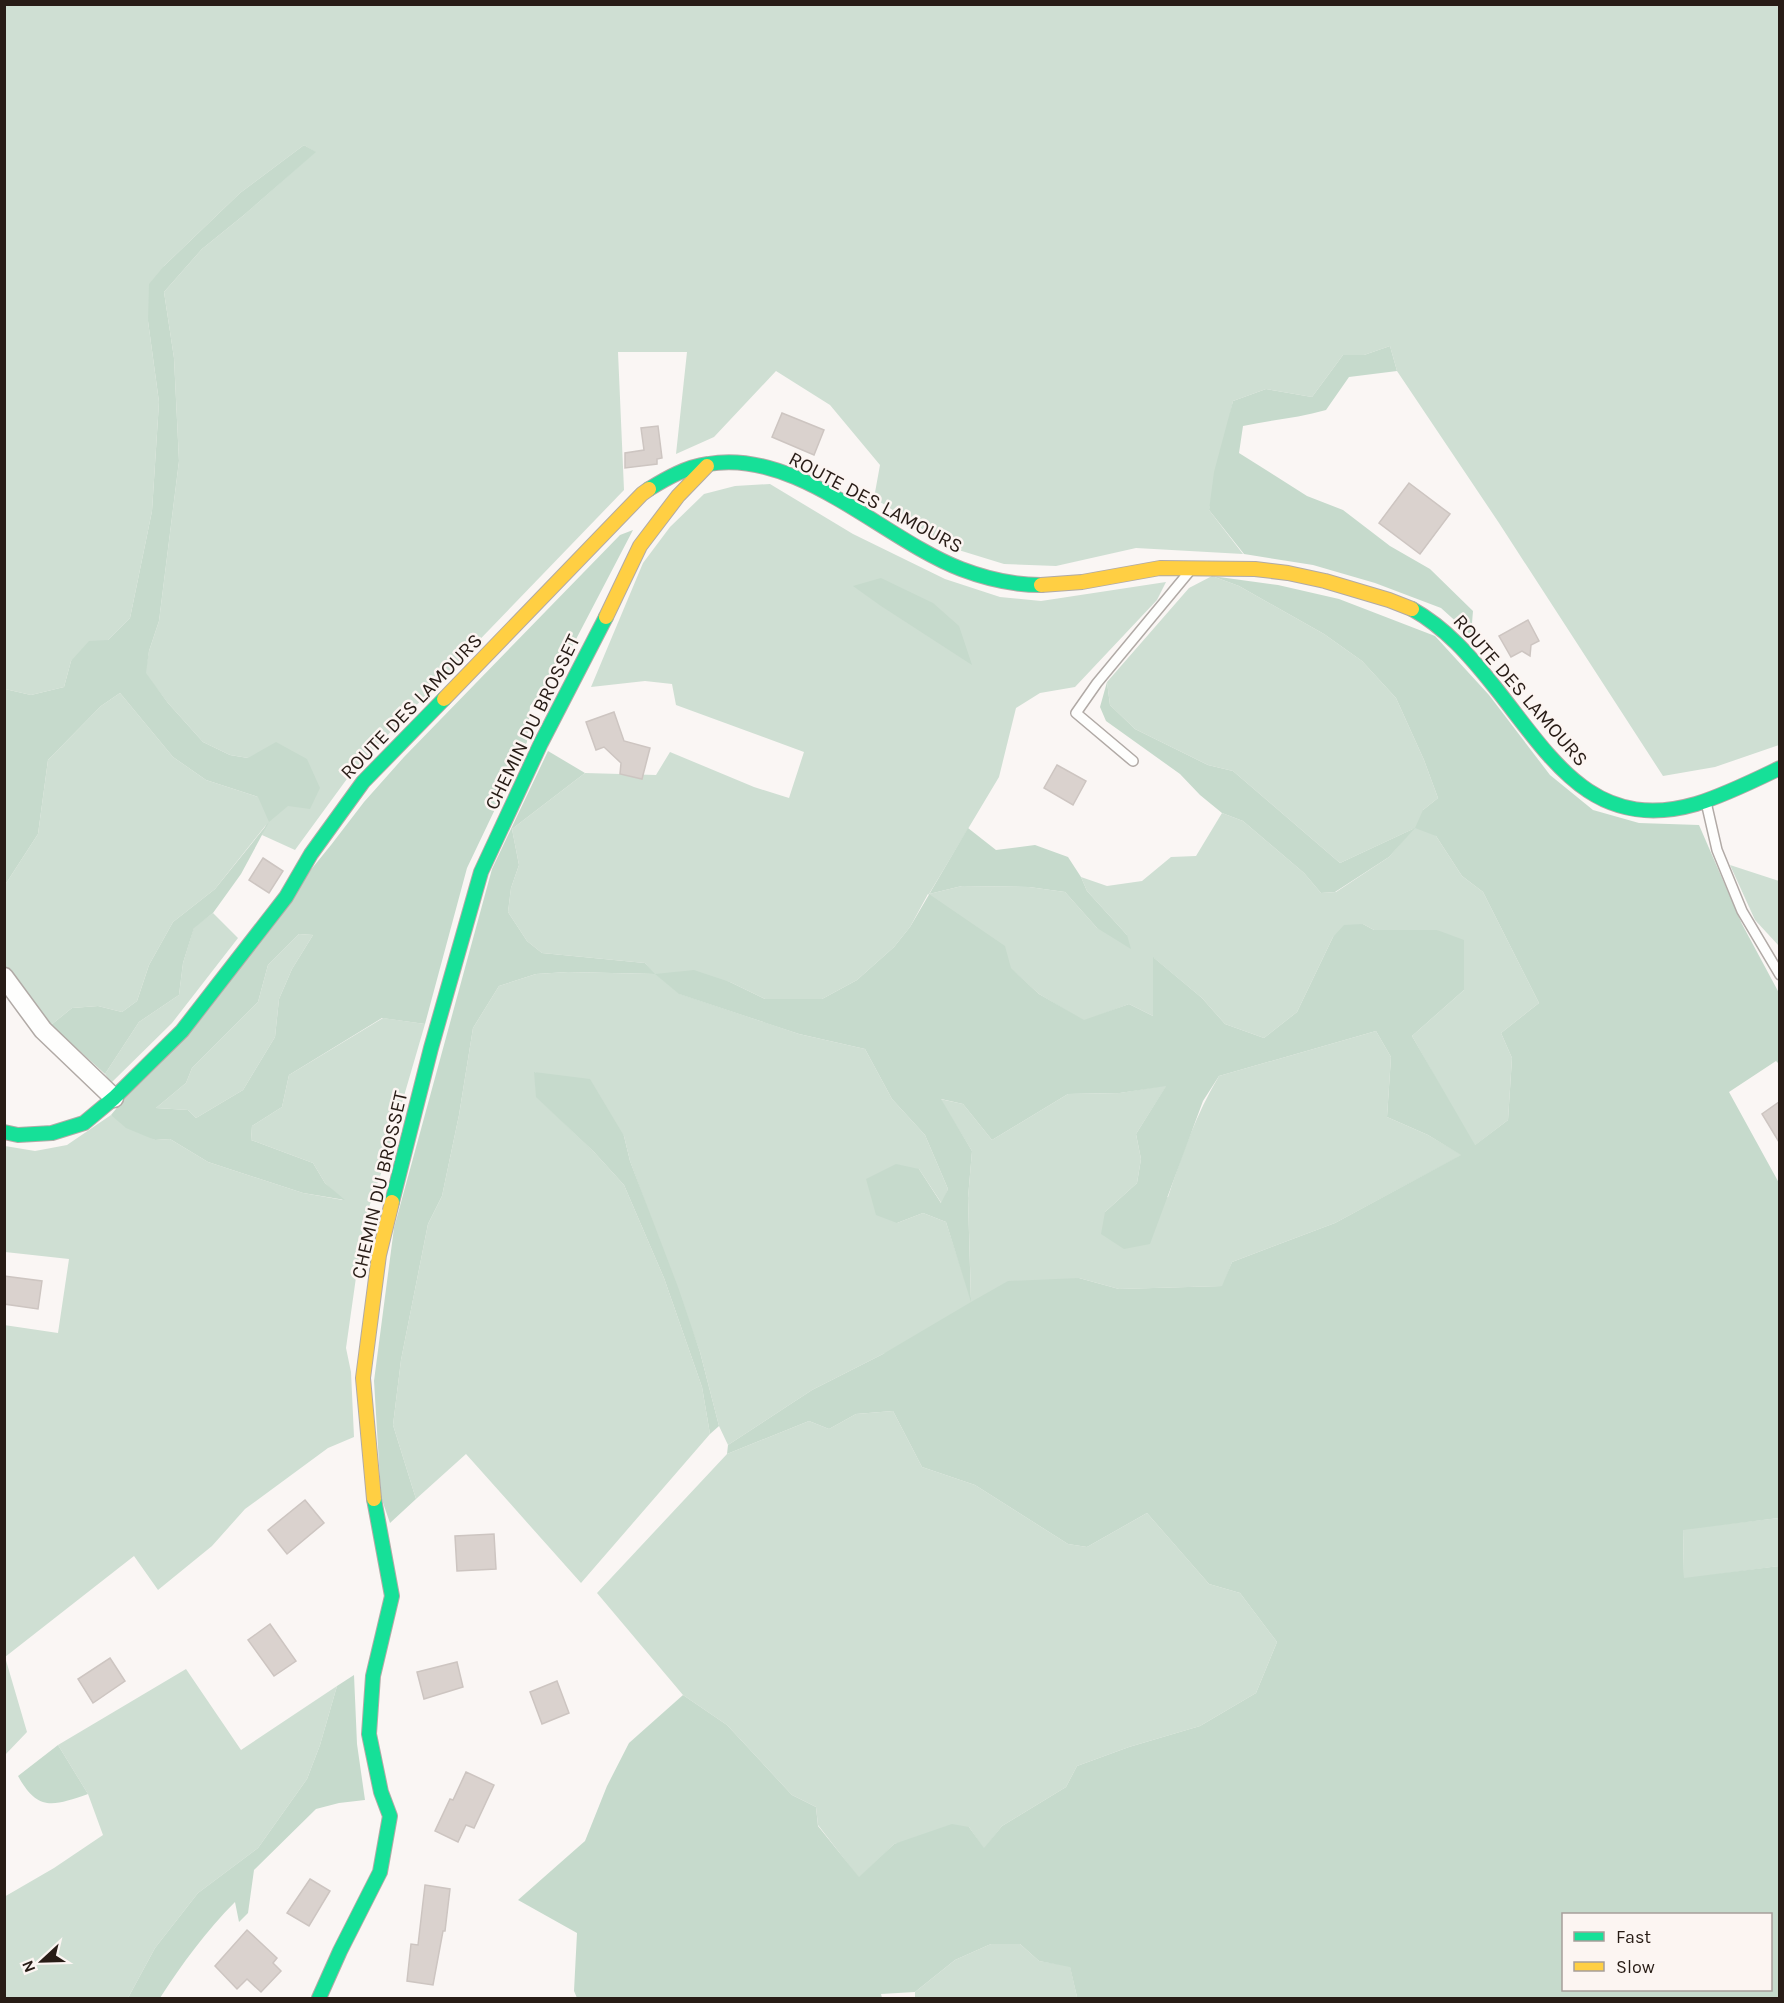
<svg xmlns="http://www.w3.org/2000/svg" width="1784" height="2003" font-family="Karla,sans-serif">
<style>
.green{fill:#cfdfd3}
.forest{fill:#c6dacc;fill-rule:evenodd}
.building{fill:#dad2ce;stroke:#cdc5c1;stroke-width:1.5}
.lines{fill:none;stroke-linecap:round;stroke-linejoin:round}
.lane-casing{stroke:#b1aaa6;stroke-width:12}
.street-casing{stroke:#b1aaa6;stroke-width:21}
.fast-casing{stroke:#b1aaa6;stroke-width:16}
.slow-casing{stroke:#b1aaa6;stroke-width:16}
.lane{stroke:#fefefd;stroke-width:9}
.street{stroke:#fefefd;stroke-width:18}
.fast{stroke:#16e098;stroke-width:14}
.slow{stroke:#ffcf43;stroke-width:14}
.labels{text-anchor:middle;stroke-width:5;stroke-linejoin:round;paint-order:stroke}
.street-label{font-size:20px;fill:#281c16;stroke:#fcf5f2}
</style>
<rect width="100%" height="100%" fill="#faf6f4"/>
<g class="green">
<polygon points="5,5 1779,5 1779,745 1715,767 1663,776 1499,523 1397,371 1390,346 1364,355 1343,355 1312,397 1266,389 1233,401 1209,510 1243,554 1136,548 1056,566 1004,564 952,548 874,498 880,465 830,405 776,371 714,437 676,454 687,352 618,352 624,490 352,772 295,850 262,835 266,825 215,889 173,922 149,965 137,1001 122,1012 98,1006 72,1008 51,1025 5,969 5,885 38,834 48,760 101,706 120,693 173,757 206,780 258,797 248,758 230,755 203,742 168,703 145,673 149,651 159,621 179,461 174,358 164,292 202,249 244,215 315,152 304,145 240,193 164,266 148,321 159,402 152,511 130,618 108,640 71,661 64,687 31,695 5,689"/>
<path d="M770,484L853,534L945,579L1000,597L1041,601L1166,582L1157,600L1075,687L1040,693L1016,708L999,777L929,894L962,886L1029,887L1065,892L1097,928L1127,935L1087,891L1081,877L1107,886L1142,881L1171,857L1196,856L1222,813L1243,821L1304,873L1321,893L1336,892L1389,857L1413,829L1340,863L1233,771L1208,765L1135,729L1110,705L1107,682L1189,588L1212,576L1239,586L1324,634L1362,661L1396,698L1424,760L1438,798L1423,810L1436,836L1462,876L1483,892L1539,1003L1501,1033L1512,1058L1508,1120L1474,1146L1412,1036L1464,990L1437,930H1374L1363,924L1333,937L1297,1012L1264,1038L1225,1024L1202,998L1154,958L1153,1016L1129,1004L1084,1021L1039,994L928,894L910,927L894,947L857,980L822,999H765L730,982L656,974L680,994L799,1034L865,1049L892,1099L925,1135L948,1189L942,1204L919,1169L897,1223L923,1213L946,1222L971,1299L968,1198L972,1151L940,1099L963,1104L992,1140L1068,1094L1120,1093L1167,1085L1136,1134L1141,1159L1137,1183L1105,1212L1168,1197C1182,1155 1196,1114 1219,1076L1376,1031L1391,1057L1387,1117L1428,1135L1462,1155L1335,1223L1232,1262L1223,1286L1119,1289L1079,1278L883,1354L812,1390L728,1445L719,1426L700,1352L630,1161L624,1136L535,1072L537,1097L594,1152L624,1185L664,1278L702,1387L710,1434L581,1583L466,1454L416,1499L393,1425L401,1360L428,1224L442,1196L459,1115L473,1028L499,986L536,974L568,972L654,974L645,963L542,953L527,941L508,912L511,888L519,865L512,829L585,773L656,775L670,752L754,787L789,798L804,752L676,705L672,684L645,681L591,687L643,563L670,527L704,494L735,486Z"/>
<polygon points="1730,865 1779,881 1779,946 1755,920"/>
<polygon points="213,913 238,938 172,1023 111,1083 105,1074 139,1022 179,995 183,963 194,927"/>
<polygon points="299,934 313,935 292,969 279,999 275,1037 243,1090 196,1118 188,1110 156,1108 186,1083 192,1068 258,1002 268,965"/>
<polygon points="383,1018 425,1024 383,1168 364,1221 346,1348 351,1372 354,1437 328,1448 245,1509 212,1546 158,1590 134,1556 5,1657 27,1732 5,1755 4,1325 58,1333 69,1259 5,1252 5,1146 35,1151 67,1145 111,1115 155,1140 170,1139 208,1162 303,1193 343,1200 325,1183 313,1163 251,1140 252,1126 282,1107 289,1075"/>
<polygon points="893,1411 922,1467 975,1485 1068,1544 1087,1547 1147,1513 1209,1584 1240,1593 1277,1642 1256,1693 1200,1726 1129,1747 1077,1766 1066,1787 1002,1826 984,1849 969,1827 894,1844 859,1878 818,1825 816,1807 792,1795 727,1725 683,1695 597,1593 727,1454 809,1421 829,1429 856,1414"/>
<polygon points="1779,1518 1779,1566 1684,1579 1683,1529"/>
<polygon points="186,1669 241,1750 337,1686 320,1745 307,1779 258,1848 198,1893 155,1948 128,1998 5,1998 4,1897 54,1868 103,1835 88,1794 58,1745"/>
<polygon points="991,1944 1020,1944 1039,1961 1070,1966 1077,1997 915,1998 915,1992 955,1960"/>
</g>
<g class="forest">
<polygon points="304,145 316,152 244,215 202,249 164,292 174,358 179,461 159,621 149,651 146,673 168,703 203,742 230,755 248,758 276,742 307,759 320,788 310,809 288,806 269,822 241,874 213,913 194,928 183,963 179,995 139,1022 105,1074 51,1025 72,1008 98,1006 122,1012 137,1001 149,965 173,922 215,889 269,822 258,797 206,780 173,757 120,693 101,706 48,760 38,834 5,885 5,689 31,695 64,687 71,661 89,641 108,640 130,618 152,511 159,402 148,321 149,284 164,266 240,193"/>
<path d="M1390,346L1397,371L1349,377L1326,410C1299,418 1271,420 1243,426L1239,453L1307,496L1343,510L1390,546L1430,569L1473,611L1471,635L1441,608L1375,583L1313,565L1244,554L1209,510L1214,472L1233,401L1266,389L1312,397L1343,355H1364Z"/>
<path d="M633,530L561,668L530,706L527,742L467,868L425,1024L382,1018L289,1075L282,1107L252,1126L251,1140L313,1163L325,1183L345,1200L303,1193L208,1162L170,1139L155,1140L126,1128L111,1115L331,845L364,802L404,757L620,535ZM299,934L313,935L292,969L279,999L275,1037L243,1090L196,1118L188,1110L156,1108L186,1083L192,1068L258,1002L268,965Z"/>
<path d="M1212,576L1278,585L1339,599L1435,636L1489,695L1550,775L1593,810L1639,823L1699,825L1742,924L1779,993V1064L1776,1061L1729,1092L1779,1183V1518L1683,1530L1684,1578L1779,1566V1998H1076L1077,1997L1070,1967L1039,1961L1020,1944H991L955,1960L915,1992L881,1994L882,1998H577L574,1991L577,1933L518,1900L585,1841L607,1786L629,1743L683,1695L727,1725L792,1795L816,1807L818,1826L859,1877L894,1844L952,1824L969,1827L984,1848L1002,1826L1066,1787L1077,1766L1129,1747L1200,1726L1256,1693L1277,1642L1240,1593L1209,1584L1147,1513L1087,1547L1068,1544L975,1485L922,1467L893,1411L856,1414L829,1429L809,1421L727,1454L728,1445L812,1390L883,1354L971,1302L946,1222L923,1213L897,1223L876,1215L866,1179L896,1164L919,1169L941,1203L948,1189L925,1135L892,1099L865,1049L799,1034L679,994L655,974L568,972L536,974L499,986L473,1028L459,1115L442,1196L428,1224L401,1360L393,1425L416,1499L390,1523L381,1497L374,1381L394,1228L492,869L548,751L585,773L512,829L519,865L511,888L508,912L527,941L542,953L645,963L655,974L694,970L730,982L765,999H822L857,980L894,947L910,927L968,828L996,850L1035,845L1068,857L1081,877L1087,891L1127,935L1131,949L1097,928L1065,892L1029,887L962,886L929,894L1005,946L1011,968L1039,994L1084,1020L1129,1004L1153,1016V957L1202,998L1225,1024L1264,1038L1297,1012L1333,937L1344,925L1363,924L1374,930H1437L1464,940V990L1412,1036L1475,1145L1508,1120L1512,1058L1501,1033L1539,1003L1483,892L1462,876L1436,836L1415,828L1389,857L1335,892L1321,893L1304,873L1243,821L1222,813L1200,795L1180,774L1106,721L1100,707L1107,682L1110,705L1135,729L1208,765L1233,771L1340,863L1415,828L1423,810L1438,798L1424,760L1396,698L1362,661L1324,634L1239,586ZM1376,1031L1391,1057L1387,1117L1428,1135L1461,1155L1335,1223L1232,1262L1222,1286L1119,1289L1079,1278L1008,1281L971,1302L968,1198L972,1151L941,1099L963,1104L992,1140L1068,1094L1120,1093L1166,1086L1136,1134L1141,1159L1137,1183L1105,1212L1101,1234L1124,1249L1150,1244L1203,1101L1219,1076ZM1564,1914H1770V1990H1564Z"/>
<polygon points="881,578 933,603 959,626 972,665 881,606 853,586"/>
<polygon points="534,1072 590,1079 624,1136 630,1161 678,1287 700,1352 719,1426 710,1434 702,1387 664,1278 624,1185 594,1152 536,1097"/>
<path d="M354,1675L357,1744L365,1800L339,1803L316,1809L254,1870L248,1913L239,1922L235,1902C206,1931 182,1964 160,1998H128L155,1948L198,1893L258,1848L307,1779L320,1745L337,1686Z"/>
<path d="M58,1745L88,1794C53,1806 38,1812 18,1776Z"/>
</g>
<g class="building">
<polygon points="782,413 824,430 814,455 772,437"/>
<polygon points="658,426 662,458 657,459 657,464 625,468 625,453 644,450 641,428"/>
<polygon points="1409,483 1450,514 1420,554 1379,523"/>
<polygon points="1528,620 1539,641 1531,645 1530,656 1522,651 1511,657 1499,636"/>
<polygon points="614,712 624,741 650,748 642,779 620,774 621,763 604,747 596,750 586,722"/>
<polygon points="1057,765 1086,781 1073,805 1044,788"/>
<polygon points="263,858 283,871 269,893 249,880"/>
<polygon points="1779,1102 1779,1142 1762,1114"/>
<polygon points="4,1276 42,1281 38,1309 4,1304"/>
<polygon points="305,1500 324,1523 287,1554 268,1530"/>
<polygon points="494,1534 496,1569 457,1571 455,1536"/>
<polygon points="270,1624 296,1661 274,1676 248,1640"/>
<polygon points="110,1658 125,1681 93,1703 78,1679"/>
<polygon points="457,1662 463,1687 424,1699 417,1672"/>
<polygon points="557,1681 569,1713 542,1724 530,1692"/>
<polygon points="466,1772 494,1785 474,1828 466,1825 458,1842 435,1831 450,1799 453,1800"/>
<polygon points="310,1879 330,1891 309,1926 287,1913"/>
<polygon points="425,1885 450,1889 445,1931 443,1931 433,1985 407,1981 411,1944 418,1945"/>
<polygon points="247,1930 277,1958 273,1963 281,1971 261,1992 247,1979 237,1989 215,1966"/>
</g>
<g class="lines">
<defs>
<g id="lane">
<polyline points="1133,761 1076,713 1097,683 1189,572"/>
<polyline points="1706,802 1717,850 1742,911 1780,975"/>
</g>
<polyline id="street" points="4,977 43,1030 114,1098"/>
<g id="fast">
<path d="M649,489C667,478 686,467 708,464C797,448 883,539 961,569C987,579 1014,585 1041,585"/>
<path d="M1412,609C1446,628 1470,656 1494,686C1550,756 1592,834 1696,804C1725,795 1753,781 1780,768"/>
<polyline points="4,1132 18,1135 52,1133 84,1123 114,1098 182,1031 286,897 311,854 363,782 444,699"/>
<polyline points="392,1202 431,1048 481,872 541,743 606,617"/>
<polyline points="319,1998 340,1951 380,1872 390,1816 381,1792 369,1734 373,1676 392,1596 374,1499"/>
</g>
<g id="slow">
<polyline points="1041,585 1082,582 1160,568 1255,569 1288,573 1325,581 1389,600 1412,609"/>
<polyline points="606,617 640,546 678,496 707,466"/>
<polyline points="444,699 642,494 649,489"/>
<polyline points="374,1499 363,1378 379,1255 392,1202"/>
</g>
</defs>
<use href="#lane" class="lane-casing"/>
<use href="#street" class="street-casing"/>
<use href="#fast" class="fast-casing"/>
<use href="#slow" class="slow-casing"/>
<use href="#lane" class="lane"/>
<use href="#street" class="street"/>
<use href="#fast" class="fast"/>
<use href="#slow" class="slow"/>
</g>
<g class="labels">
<g class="street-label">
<text transform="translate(876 502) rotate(28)" y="7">ROUTE DES LAMOURS</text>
<text transform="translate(1521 690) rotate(49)" y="7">ROUTE DES LAMOURS</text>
<text transform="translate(411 706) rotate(-46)" y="7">ROUTE DES LAMOURS</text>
<text transform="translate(532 722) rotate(-64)" y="7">CHEMIN DU BROSSET</text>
<text transform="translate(379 1185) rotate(-77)" y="7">CHEMIN DU BROSSET</text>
</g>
</g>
<rect width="1784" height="2003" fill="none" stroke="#281c16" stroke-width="12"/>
<rect x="1562" y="1913" width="210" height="78" fill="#fcf5f2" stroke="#a79e9a" stroke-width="1.5"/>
<rect x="1574" y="1932" width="30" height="9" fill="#16e098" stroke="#a79e9a" stroke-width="1.5"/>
<text x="1616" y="1943" font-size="18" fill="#281c16">Fast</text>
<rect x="1574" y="1962" width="30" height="9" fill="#ffcf43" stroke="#a79e9a" stroke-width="1.5"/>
<text x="1616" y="1973" font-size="18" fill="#281c16">Slow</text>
<g transform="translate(42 1961) rotate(248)" stroke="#fcf5f2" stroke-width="4.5" paint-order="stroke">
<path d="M0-4.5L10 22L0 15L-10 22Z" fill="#281c16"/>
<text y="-9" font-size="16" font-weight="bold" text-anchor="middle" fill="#281c16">N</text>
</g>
</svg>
